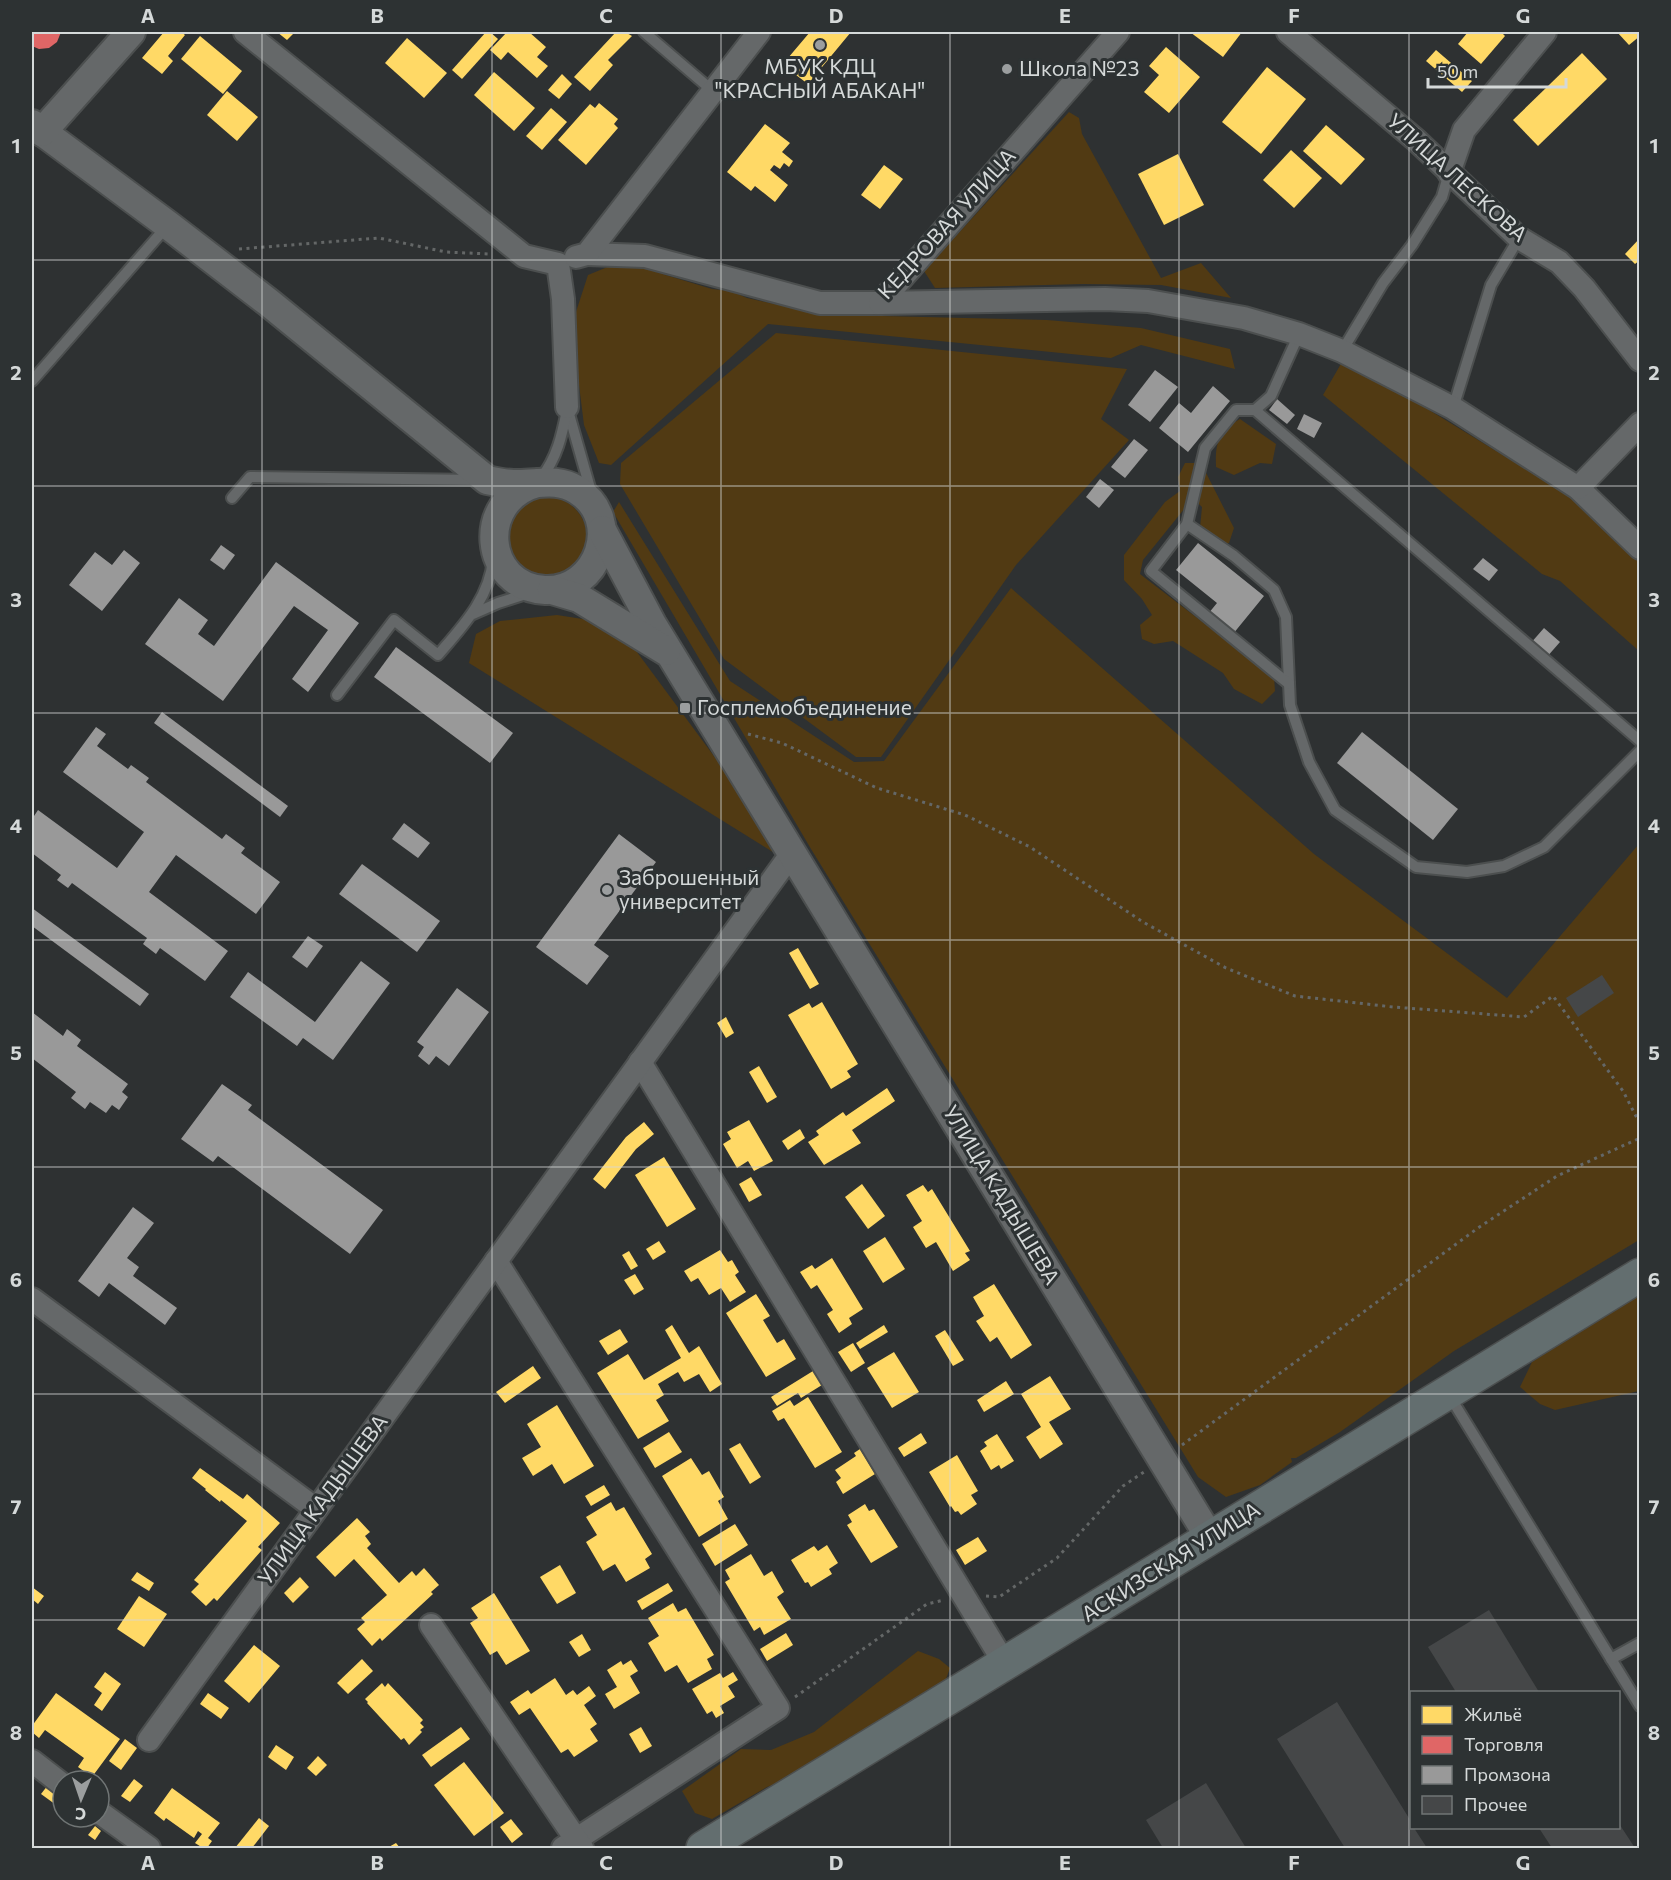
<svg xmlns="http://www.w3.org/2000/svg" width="1671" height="1880" font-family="Commissioner,sans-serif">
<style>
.green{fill:#513a13}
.homes{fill:#ffd966}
.shops{fill:#e06666}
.industry{fill:#999}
.building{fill:#454748}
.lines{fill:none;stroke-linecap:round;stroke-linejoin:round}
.service-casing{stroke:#4c4f4f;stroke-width:14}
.minor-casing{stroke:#4c4f4f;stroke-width:26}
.tertiary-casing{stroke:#4c4f4f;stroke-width:32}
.primary-casing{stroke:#4c4f4f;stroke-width:36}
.path{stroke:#646767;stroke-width:3;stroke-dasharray:3 4.5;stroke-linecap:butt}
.service{stroke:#656869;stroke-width:10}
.minor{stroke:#656869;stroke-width:22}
.tertiary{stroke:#656869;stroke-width:28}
.primary{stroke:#636e6f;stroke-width:33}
.grid{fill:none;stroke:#d5d9d9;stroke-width:1.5;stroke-opacity:0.55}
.poi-dot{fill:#9b9e9f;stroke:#2d3233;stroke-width:2}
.labels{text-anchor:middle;stroke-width:6;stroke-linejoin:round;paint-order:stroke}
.poi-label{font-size:21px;fill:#d5d9d9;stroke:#2d3233;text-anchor:start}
.street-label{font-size:21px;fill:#d5d9d9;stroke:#2d3233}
.neatline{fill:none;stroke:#d5d9d9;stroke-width:2}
.grid-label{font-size:20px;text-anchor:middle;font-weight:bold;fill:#d5d9d9}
</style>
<rect width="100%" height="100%" fill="#2e3132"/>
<g class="green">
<polygon points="1069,112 1079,118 1082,134 1161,278 1201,263 1231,298 1161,285 1083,284 935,288 924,271"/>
<polygon points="610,266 646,269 712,289 731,291 747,298 783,306 841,315 1047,320 1141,328 1230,349 1235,369 1141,345 1111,358 768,324 611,465 599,463 584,425 577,369 574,318 588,275"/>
<polygon points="776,333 1127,369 1101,419 1129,440 1016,565 881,757 856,757 724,659 620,484 621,463"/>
<polygon points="1342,362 1398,391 1568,495 1639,562 1639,651 1560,581 1542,574 1323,395"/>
<path d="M1240,419L1276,444L1272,464L1260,463L1234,475L1216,467C1215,442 1219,431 1240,419Z"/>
<polygon points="1185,463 1201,463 1234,528 1229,543 1216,547 1200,528 1202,507 1193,498 1143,560 1140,574 1274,677 1275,691 1262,704 1234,689 1223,673 1173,641 1154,644 1142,639 1140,625 1152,615 1142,599 1124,580 1124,555 1165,502 1180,491 1178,477"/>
<circle cx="547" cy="537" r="40"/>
<polygon points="619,502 730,681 854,762 884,761 1011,588 1314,854 1507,998 1639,844 1639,1240 1454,1351 1340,1432 1296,1458 1291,1458 1292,1462 1260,1485 1226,1497 1198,1477 811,849 613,512"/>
<polygon points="557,615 589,620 634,648 779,844 784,859 469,663 476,634 500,621"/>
<polygon points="1639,1293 1639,1391 1555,1410 1540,1404 1520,1387 1532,1362"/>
<polygon points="918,1651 939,1659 950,1668 943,1687 881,1725 848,1739 812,1771 767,1787 712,1819 695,1813 682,1791 741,1749 771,1750 814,1732"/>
</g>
<g class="homes">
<polygon points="164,32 181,32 185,35 168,56 173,61 162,74 142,58"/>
<polygon points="277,32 295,32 287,40"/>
<polygon points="486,32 490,32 498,39 462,79 452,70"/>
<polygon points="507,32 529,32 546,47 537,57 548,66 537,78 508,52 501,60 490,50"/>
<polygon points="616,32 625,32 632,36 608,60 613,65 590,91 574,77"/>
<polygon points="810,32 851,32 808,84 788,69 793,62 788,58"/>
<polygon points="1190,32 1242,32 1223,57"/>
<polygon points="1468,32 1501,32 1505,36 1481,64 1458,44"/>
<polygon points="1617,32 1640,32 1640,36 1629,45"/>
<polygon points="200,36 242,71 223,94 181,59"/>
<polygon points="407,38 447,73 424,98 385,63"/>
<polygon points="1166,47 1200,77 1169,113 1144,92 1159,75 1149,66"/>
<polygon points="1436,50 1472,81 1462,92 1426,61"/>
<polygon points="1582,53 1607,79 1538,146 1513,120"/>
<polygon points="1267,67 1306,99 1261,154 1222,122"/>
<polygon points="494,72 535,108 514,131 474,95"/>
<polygon points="562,74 572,84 559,99 548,90"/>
<polygon points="227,91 258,117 237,141 207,115"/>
<polygon points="599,103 618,119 614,124 618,128 586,165 558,140 590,104 595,108"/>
<polygon points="551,108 567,122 542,150 526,136"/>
<polygon points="765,124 790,143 782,152 793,161 789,167 784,163 780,169 774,165 770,170 788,185 775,202 755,186 751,191 727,172"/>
<polygon points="1326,125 1365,159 1341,185 1303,151"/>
<polygon points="1291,150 1322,178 1294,208 1263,180"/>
<polygon points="1178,154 1204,205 1164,225 1138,174"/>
<polygon points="884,165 903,179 880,209 861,195"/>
<polygon points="1640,238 1640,260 1635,264 1625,254"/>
<polygon points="798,948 819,984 810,989 789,953"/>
<polygon points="822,1002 858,1064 847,1071 851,1077 831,1089 788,1015 809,1003 812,1008"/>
<polygon points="726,1017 734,1033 726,1038 717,1023"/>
<polygon points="759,1066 777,1097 767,1103 749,1072"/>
<polygon points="887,1088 895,1101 852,1130 861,1143 824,1165 808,1142 819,1135 816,1131 843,1112 846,1116"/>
<polygon points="749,1120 773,1161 754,1171 748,1161 737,1168 723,1144 731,1139 727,1132"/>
<polygon points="644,1122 654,1134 636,1149 605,1189 593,1179 626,1137"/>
<polygon points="800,1129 805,1138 788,1150 782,1141"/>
<polygon points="664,1157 696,1209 667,1227 635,1175"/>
<polygon points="751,1177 762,1195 749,1202 739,1184"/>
<polygon points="862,1184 885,1216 868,1229 845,1197"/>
<polygon points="923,1185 928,1192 932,1189 970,1251 965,1253 970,1260 953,1271 936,1242 926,1248 913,1227 922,1221 906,1195"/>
<polygon points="885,1237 905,1269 883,1283 863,1251"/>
<polygon points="659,1241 666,1252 653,1260 646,1249"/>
<polygon points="720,1250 728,1262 732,1260 739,1272 735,1275 746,1292 730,1302 721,1288 709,1295 698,1278 691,1282 684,1271"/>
<polygon points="629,1251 638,1266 631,1270 622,1255"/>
<polygon points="832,1258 863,1309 849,1318 852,1324 839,1333 827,1314 833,1310 817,1285 811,1289 800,1272 812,1265 815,1269"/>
<polygon points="635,1274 644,1289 634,1295 624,1280"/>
<polygon points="994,1284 1032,1345 1011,1359 997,1337 990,1342 976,1321 984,1316 973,1297"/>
<polygon points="756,1294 770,1316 763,1320 777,1343 784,1339 796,1359 766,1377 726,1313"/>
<polygon points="672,1325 689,1353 699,1346 722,1384 710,1392 699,1374 684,1382 678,1372 658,1384 664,1395 656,1400 669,1421 638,1439 597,1373 628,1354 644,1380 681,1358 665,1330"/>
<polygon points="884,1325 888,1332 860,1349 856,1343"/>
<polygon points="620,1329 628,1342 608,1355 599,1341"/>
<polygon points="945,1330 964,1360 953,1366 935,1336"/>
<polygon points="853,1343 865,1363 851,1372 838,1352"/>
<polygon points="894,1352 919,1392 892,1408 867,1368"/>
<polygon points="533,1366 541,1378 505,1403 496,1392"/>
<polygon points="813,1371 822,1385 801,1398 798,1393 777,1406 771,1397"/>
<polygon points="1050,1376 1071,1409 1049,1422 1063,1444 1040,1459 1026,1437 1041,1427 1021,1394"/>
<polygon points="1006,1381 1014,1394 984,1412 977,1400"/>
<polygon points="808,1397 842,1452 815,1468 784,1418 778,1421 772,1411 790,1400 794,1406"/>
<polygon points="557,1405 594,1466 564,1484 552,1464 533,1476 522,1458 541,1447 527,1424"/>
<polygon points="669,1432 682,1452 655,1468 643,1448"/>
<polygon points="921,1433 927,1443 904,1457 898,1448"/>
<polygon points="997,1434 1014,1461 1001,1469 999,1465 991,1470 980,1451 987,1446 984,1442"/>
<polygon points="740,1443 761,1477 750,1484 729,1449"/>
<polygon points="860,1449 875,1474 843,1494 836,1482 841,1478 835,1470 856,1456 854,1453"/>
<polygon points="957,1455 978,1491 971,1495 977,1504 961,1515 958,1511 955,1512 951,1506 950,1507 929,1472"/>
<polygon points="691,1458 702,1475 709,1471 724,1497 718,1501 728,1519 699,1537 662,1476"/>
<polygon points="200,1468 243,1499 247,1494 280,1523 258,1547 262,1550 217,1601 214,1598 206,1606 191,1592 199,1584 194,1580 247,1521 221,1500 220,1502 205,1490 206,1489 192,1478"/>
<polygon points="604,1485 610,1495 591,1506 585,1496"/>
<polygon points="611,1502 616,1511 624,1507 652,1554 645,1559 650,1568 626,1582 615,1564 603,1571 586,1542 597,1535 586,1517"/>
<polygon points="865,1504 869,1511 874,1509 898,1547 871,1563 847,1525 852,1522 848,1515"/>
<polygon points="357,1518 370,1532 365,1536 371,1544 367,1548 399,1583 412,1571 416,1576 424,1568 439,1585 431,1592 433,1594 382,1641 380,1638 372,1646 357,1629 365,1622 361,1618 387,1595 354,1559 335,1577 316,1557"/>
<polygon points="735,1524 748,1545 715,1566 702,1544"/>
<polygon points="978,1537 987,1551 965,1565 956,1550"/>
<polygon points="827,1545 838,1563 829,1569 832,1574 811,1587 808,1582 805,1583 791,1560 814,1546 818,1551"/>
<polygon points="751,1554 764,1576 772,1571 784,1592 777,1597 791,1619 764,1635 760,1627 754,1631 725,1582 730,1579 725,1570"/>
<polygon points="560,1565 576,1593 557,1604 540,1577"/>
<polygon points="137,1572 154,1583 149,1591 131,1580"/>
<polygon points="300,1577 309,1587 293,1603 284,1593"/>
<polygon points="668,1583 673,1591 642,1610 637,1601"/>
<polygon points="32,1587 44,1596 38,1604 32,1599"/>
<polygon points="494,1593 530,1651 506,1665 497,1651 490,1655 470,1623 478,1618 471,1608"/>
<polygon points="139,1596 167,1614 144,1647 117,1629"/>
<polygon points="673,1603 678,1612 686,1608 714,1655 707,1659 712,1669 688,1683 677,1665 665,1672 648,1643 659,1636 648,1618"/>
<polygon points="786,1633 793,1645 767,1661 760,1649"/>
<polygon points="582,1634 591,1650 579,1657 569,1642"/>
<polygon points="254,1645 280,1666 249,1703 224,1681"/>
<polygon points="362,1659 373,1671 348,1694 337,1683"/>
<polygon points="631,1660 638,1671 630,1676 640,1693 614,1709 605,1694 617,1687 607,1670 621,1661 623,1665"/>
<polygon points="105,1672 121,1684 102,1711 94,1705 102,1693 94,1687"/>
<polygon points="733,1672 738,1680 728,1686 735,1697 720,1706 724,1713 716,1718 712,1711 707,1714 692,1689 720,1673 723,1678"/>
<polygon points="555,1678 566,1695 573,1690 577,1695 589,1686 596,1696 584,1705 597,1724 590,1729 598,1741 574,1757 568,1749 561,1753 530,1708 519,1715 510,1702 528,1690 531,1694"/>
<polygon points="382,1683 385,1687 388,1683 423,1720 420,1723 424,1727 420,1730 422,1732 409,1745 404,1738 401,1740 367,1703 368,1702 365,1699"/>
<polygon points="56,1693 120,1739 92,1777 78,1767 84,1758 45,1730 39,1738 32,1732 32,1726"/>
<polygon points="208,1693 229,1708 221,1719 200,1704"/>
<polygon points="461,1727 470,1739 431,1767 422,1755"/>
<polygon points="641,1727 652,1746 640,1753 629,1734"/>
<polygon points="125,1739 137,1748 121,1770 109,1761"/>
<polygon points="276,1745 294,1757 286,1770 268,1757"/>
<polygon points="318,1756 327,1765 316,1776 307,1768"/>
<polygon points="464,1762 504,1813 474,1836 434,1785"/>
<polygon points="134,1779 143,1786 130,1802 121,1796"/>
<polygon points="48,1785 63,1796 63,1810 41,1794"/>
<polygon points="172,1788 220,1823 208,1838 212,1841 207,1848 203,1848 195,1843 202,1834 198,1831 194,1838 166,1818 164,1821 154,1813"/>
<polygon points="259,1818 269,1826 252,1848 235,1848"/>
<polygon points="511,1819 523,1834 512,1843 500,1827"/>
<polygon points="95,1826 101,1831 95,1840 88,1835"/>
<polygon points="396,1843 400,1848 387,1848"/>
</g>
<polygon class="shops" points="32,32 61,32 57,42 49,48 39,49 32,46"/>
<g class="industry">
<polygon points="1155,370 1178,387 1150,422 1128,405"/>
<polygon points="1213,386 1230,401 1188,452 1159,428 1179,403 1191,413"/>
<polygon points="1277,399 1295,415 1287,424 1269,410"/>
<polygon points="1304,414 1322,423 1314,438 1297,429"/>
<polygon points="1134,439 1148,450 1125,478 1111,467"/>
<polygon points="1100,479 1114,490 1099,508 1086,497"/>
<polygon points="1198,543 1264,596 1233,634 1208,614 1217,603 1176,570"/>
<polygon points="221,545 235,555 224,570 210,560"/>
<polygon points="124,550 140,563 102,611 69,585 95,552 112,565"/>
<polygon points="1483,558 1498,570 1489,581 1473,569"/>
<polygon points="276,562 359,623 308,692 292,679 328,630 294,606 223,701 145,644 179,598 208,620 198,634 214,646"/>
<polygon points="1544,628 1560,642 1546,658 1530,644"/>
<polygon points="396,647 513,733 490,763 374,677"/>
<polygon points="162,712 288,806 280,817 154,723"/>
<polygon points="96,727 106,734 97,746 128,769 131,765 149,778 146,782 222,839 226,834 245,848 241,853 280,882 256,914 176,855 149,892 228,951 205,981 160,948 156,954 143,944 147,938 72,883 68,888 57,880 61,875 32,853 32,819 38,810 117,868 144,832 63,772"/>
<polygon points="1362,732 1458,809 1433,840 1337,763"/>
<polygon points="404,823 430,843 418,858 392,839"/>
<polygon points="619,834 656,862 594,945 609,956 587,985 536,947"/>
<polygon points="362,864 440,921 417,952 339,894"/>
<polygon points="32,908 149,994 140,1006 32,926"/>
<polygon points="308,936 323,946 307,968 292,957"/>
<polygon points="361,961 390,983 333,1060 303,1038 297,1046 230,997 248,972 315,1022"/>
<polygon points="457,988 489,1012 449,1066 436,1056 429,1065 418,1056 424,1047 417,1042"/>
<polygon points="32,1012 63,1036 67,1029 81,1040 77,1046 128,1084 122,1092 128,1097 119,1110 112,1105 106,1113 90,1102 85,1109 71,1098 76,1092 32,1058"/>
<polygon points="222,1084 252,1105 248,1110 383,1210 350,1254 218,1156 213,1162 181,1139"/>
<polygon points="133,1207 154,1223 127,1258 139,1267 133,1276 177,1308 165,1325 109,1283 99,1297 78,1281"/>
</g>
<g class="building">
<polygon points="1602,975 1614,993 1578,1017 1566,998"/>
<polygon points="1489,1610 1539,1692 1456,1692 1428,1647"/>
<polygon points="1337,1702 1412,1823 1412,1828 1414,1828 1427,1848 1345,1848 1277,1739"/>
<polygon points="1206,1783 1246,1848 1163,1848 1146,1820"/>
<polygon points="1618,1822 1635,1848 1552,1848 1539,1828 1618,1828"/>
</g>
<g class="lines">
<defs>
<g id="service">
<polyline points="644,32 714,92"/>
<polyline points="1342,351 1383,283 1412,245 1442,197 1449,173"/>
<polyline points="32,381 168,225"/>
<polyline points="567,407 592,495"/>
<polyline points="1453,408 1491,285 1519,238"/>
<polyline points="1255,410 1640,741"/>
<path d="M541,478C557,458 562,435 567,410"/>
<polyline points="232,498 250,477 478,480"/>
<polyline points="1187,524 1234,556 1274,590 1286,617 1290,705 1309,762 1335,810 1416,867 1467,872 1504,866 1544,847 1640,751"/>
<polyline points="473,614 498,603 529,593"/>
<polyline points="1289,684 1151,571 1187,524 1205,448 1236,410 1255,410 1271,396 1299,334"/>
<path d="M337,695L394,620L438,655C462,627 490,598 493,559"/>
<polyline points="1449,1395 1640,1706"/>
<polyline points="1611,1659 1640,1643"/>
</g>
<g id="minor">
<polyline points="245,32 524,256 558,264 563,299 567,407"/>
<polyline points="1288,32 1416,140 1519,238 1559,262 1584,288 1640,360"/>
<polyline points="1449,173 1464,130 1545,32"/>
<polyline points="587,254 645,256 820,303 880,303 1118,32"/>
<polyline points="576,257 587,254 759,32"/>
<polyline points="880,303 1105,299 1148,301 1244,318 1299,334 1342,351 1453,408 1578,488 1640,548"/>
<polyline points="1578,488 1640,424"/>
<polyline points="640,1062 1005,1664"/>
<polyline points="496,1261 778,1708 563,1848"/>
<polyline points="32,1299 316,1509"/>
<polyline points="431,1625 582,1848"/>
<polyline points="149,1740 792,853"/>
<polyline points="32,1761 63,1785"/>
<polyline points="99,1812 149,1848"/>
</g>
<g id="tertiary">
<path d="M32,124L168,225L268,302L487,480C496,482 505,484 514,484C537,485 556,477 577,490C624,519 599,592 545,590C483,587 475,500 537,483"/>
<polyline points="42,132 131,32"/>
<polyline points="602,530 652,624 1210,1538"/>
<polyline points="552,590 579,598 666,651"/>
</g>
<polyline id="primary" points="703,1848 1640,1275"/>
</defs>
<use href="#service" class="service-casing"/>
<use href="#minor" class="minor-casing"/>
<use href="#tertiary" class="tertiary-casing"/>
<use href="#primary" class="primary-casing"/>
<g class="path">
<polyline points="239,249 379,238 446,252 489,254"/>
<polyline points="748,734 782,743 877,788 965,815 1030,847 1143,922 1226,968 1295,996 1393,1007 1524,1017 1553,996 1623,1091 1640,1124"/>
<polyline points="1182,1445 1478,1228 1557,1176 1640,1138"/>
<polyline points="986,1596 999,1597 1057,1558 1123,1486 1144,1472"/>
<polyline points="795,1697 927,1604 944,1600"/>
</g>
<use href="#service" class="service"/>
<use href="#minor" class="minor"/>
<use href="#tertiary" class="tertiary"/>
<use href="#primary" class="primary"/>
</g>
<path class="grid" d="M262,32V1848M492,32V1848M721,32V1848M950,32V1848M1179,32V1848M1409,32V1848M32,260H1640M32,486H1640M32,713H1640M32,940H1640M32,1167H1640M32,1394H1640M32,1620H1640"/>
<g class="poi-dot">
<circle cx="820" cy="45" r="6"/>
<circle cx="1007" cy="69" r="6"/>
<rect x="679" y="702" width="12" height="12" rx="3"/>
<circle cx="607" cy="890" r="6"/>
</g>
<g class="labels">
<g class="poi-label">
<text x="820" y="74" text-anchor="middle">МБУК КДЦ<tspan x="820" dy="24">"КРАСНЫЙ АБАКАН"</tspan></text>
<text x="1019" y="76">Школа №23</text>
<text x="697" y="715">Госплемобъединение</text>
<text x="619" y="885">Заброшенный<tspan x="619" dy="24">университет</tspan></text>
</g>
<g class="street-label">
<text transform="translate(1457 178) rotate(42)" y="7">УЛИЦА ЛЕСКОВА</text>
<text transform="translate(947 224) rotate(-48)" y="7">КЕДРОВАЯ УЛИЦА</text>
<text transform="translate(1001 1195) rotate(59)" y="7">УЛИЦА КАДЫШЕВА</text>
<text transform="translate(323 1500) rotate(-54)" y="7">УЛИЦА КАДЫШЕВА</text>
<text transform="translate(1171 1562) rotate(-32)" y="7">АСКИЗСКАЯ УЛИЦА</text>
</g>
</g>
<rect width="1671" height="1880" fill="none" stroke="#2d3233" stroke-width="66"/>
<rect x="1410" y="1691" width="210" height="138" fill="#2d3233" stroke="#707575" stroke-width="1.5"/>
<rect x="1422" y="1706" width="30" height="18" fill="#ffd966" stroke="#707575" stroke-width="1.5"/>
<text x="1464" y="1721" font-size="18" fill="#d5d9d9">Жильё</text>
<rect x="1422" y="1736" width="30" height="18" fill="#e06666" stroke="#707575" stroke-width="1.5"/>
<text x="1464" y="1751" font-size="18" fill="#d5d9d9">Торговля</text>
<rect x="1422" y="1766" width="30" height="18" fill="#999999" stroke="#707575" stroke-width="1.5"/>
<text x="1464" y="1781" font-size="18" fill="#d5d9d9">Промзона</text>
<rect x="1422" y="1796" width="30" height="18" fill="#454748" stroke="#707575" stroke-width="1.5"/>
<text x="1464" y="1811" font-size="18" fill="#d5d9d9">Прочее</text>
<g transform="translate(81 1799) rotate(182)"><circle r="28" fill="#2d3233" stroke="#707575" stroke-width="1.5"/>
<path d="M0-4.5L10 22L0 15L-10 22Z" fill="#9b9e9f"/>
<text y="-9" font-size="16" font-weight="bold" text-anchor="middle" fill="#d5d9d9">С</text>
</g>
<path d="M1428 78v9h138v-9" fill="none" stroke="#d5d9d9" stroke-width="3"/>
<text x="1437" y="78" font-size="18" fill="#d5d9d9" stroke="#2d3233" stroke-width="4.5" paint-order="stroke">50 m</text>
<rect x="33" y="33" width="1605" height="1814" class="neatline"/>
<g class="grid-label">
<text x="148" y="23">A</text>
<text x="377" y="23">B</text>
<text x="606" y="23">C</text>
<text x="836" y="23">D</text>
<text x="1065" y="23">E</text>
<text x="1294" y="23">F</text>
<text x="1523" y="23">G</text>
<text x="16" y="153">1</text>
<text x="1654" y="153">1</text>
<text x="16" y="380">2</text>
<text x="1654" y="380">2</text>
<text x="16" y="607">3</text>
<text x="1654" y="607">3</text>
<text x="16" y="833">4</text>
<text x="1654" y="833">4</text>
<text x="16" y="1060">5</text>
<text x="1654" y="1060">5</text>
<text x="16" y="1287">6</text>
<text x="1654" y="1287">6</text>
<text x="16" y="1514">7</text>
<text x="1654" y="1514">7</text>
<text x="16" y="1740">8</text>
<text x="1654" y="1740">8</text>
<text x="148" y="1870">A</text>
<text x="377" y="1870">B</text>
<text x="606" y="1870">C</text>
<text x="836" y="1870">D</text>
<text x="1065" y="1870">E</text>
<text x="1294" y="1870">F</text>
<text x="1523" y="1870">G</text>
</g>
</svg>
